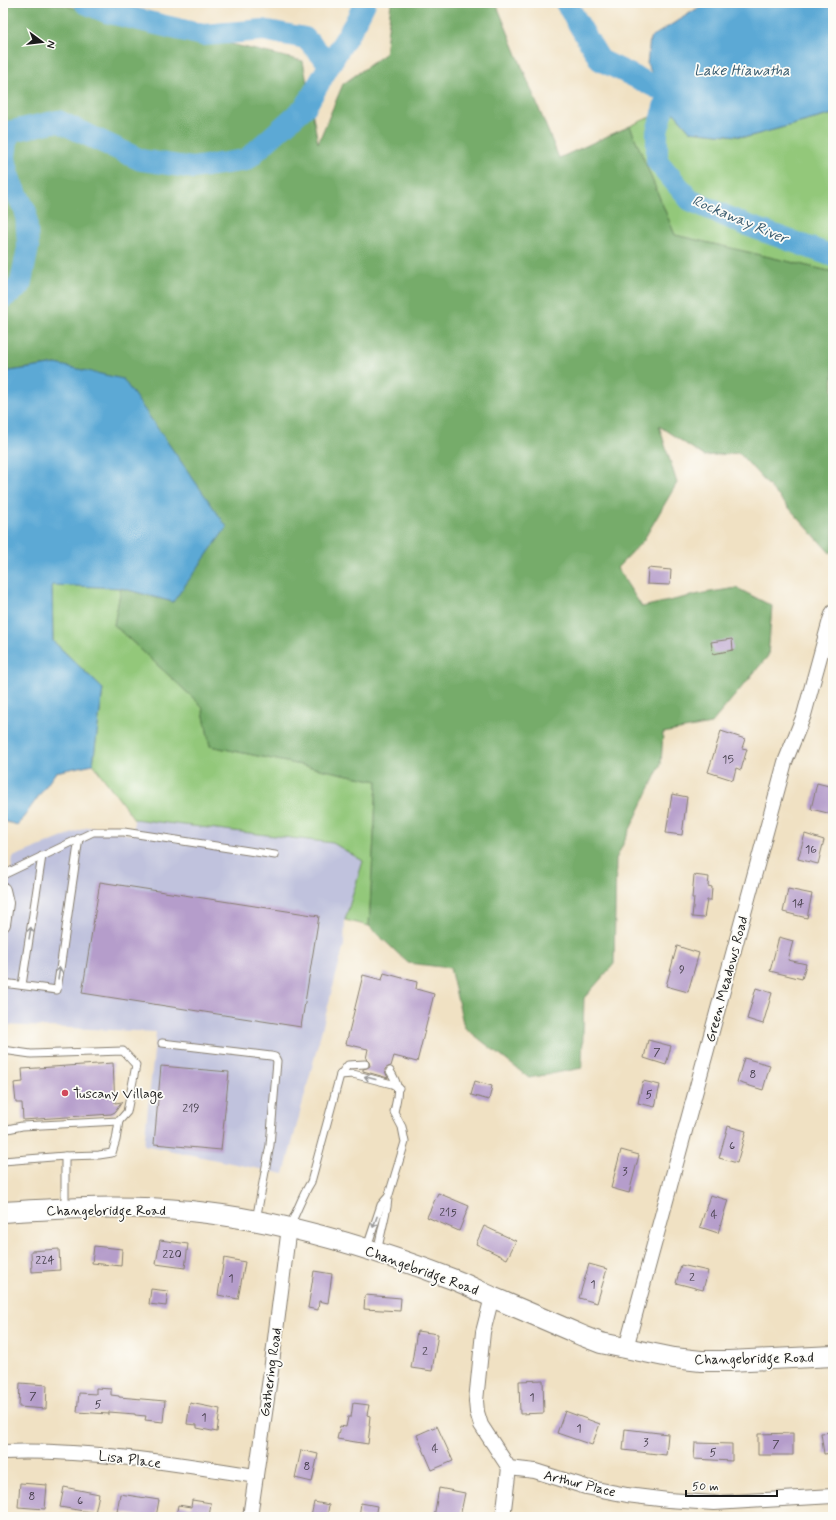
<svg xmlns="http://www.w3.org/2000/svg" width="836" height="1520" font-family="Mynerve,sans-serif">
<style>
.industrial{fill:#c0c2dd}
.green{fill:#93c87a;stroke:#58724b}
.forest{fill:#76ac6a;stroke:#496443}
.water{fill:#5ba9d5;stroke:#3c6278}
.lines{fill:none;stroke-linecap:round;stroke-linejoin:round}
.river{stroke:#5ba9d5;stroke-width:22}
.building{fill:#b59dcb}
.lane-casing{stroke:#867e70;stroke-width:9}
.street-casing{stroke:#867e70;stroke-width:16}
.secondary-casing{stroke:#867e70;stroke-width:22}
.lane{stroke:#fff;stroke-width:7}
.street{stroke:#fff;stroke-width:14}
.secondary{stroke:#fff;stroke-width:20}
.oneway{stroke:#999}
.poi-dot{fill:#d1495b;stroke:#fdfcf7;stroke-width:1.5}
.labels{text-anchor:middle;stroke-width:3.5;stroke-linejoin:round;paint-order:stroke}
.number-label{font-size:12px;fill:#423c48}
.street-label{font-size:14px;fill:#1c1c1c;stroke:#fdfcf7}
.poi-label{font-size:14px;fill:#1c1c1c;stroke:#fdfcf7;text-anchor:start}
.water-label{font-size:15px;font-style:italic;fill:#385b6f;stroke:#fdfcf7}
</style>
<rect width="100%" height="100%" fill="#fdfcf7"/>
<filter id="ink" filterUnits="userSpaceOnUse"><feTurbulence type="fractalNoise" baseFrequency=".025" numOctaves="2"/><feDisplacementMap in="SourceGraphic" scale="8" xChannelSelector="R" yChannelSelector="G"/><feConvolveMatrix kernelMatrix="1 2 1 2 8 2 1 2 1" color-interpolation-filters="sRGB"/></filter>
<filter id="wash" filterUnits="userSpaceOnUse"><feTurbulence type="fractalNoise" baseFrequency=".012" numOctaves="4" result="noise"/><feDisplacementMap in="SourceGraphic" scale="16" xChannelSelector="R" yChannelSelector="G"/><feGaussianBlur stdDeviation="0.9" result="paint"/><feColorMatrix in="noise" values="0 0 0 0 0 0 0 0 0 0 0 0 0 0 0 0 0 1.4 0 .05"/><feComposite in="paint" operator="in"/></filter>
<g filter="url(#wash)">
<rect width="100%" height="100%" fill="#f0e1c3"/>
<polygon class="industrial" points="134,819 333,843 363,861 345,920 344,945 284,1174 144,1145 156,1032 3,1025 3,924 13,857 88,827 133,835"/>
<g class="green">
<polygon points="670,108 690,131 747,137 833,114 833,272 675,235 630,126"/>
<polygon points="52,584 121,588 114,625 202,706 210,746 377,781 369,926 345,920 363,861 333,843 134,819 93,764 103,689 53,641"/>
</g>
<polygon class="forest" points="3,3 55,3 303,61 318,143 343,84 385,54 391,3 496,3 559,158 630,126 675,235 833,272 833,551 830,553 739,453 704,456 659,426 677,483 643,541 617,568 642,607 704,593 737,588 772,606 768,656 711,724 663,733 661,764 616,859 614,964 584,998 582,1068 529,1078 464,1027 450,968 408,963 369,926 377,781 210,746 202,706 114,625 121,588 173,602 56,364 3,372"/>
<g class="water">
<polygon points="706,3 833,3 833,114 747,137 690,131 670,108 647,64 650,38"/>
<polygon points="56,364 123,379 227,527 173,602 121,588 52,585 53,641 103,689 93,764 56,772 18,825 3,821 3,372"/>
</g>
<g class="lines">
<g class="river">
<polyline points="85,3 106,12 203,35 263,30 305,38 330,64 355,23 365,3"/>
<polyline points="566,3 600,60 668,93 657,132 657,161 690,200 741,223 833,256"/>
<polyline points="3,298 20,286 28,248 26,212 10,180 5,158 8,132 58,121 141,160 193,168 246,160 306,106 330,64"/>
</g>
</g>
<g id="blocks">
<g class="building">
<polygon points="648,568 671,570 670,585 647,584"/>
<polygon points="732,639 733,650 713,654 711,642"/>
<polygon points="721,731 745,739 742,748 747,749 741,770 736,768 733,780 708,772"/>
<polygon points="817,783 833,787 833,808 832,814 811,809"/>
<polygon points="672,794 687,797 682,835 666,833"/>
<polygon points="805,834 824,840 818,864 798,859"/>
<polygon points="694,875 709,877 708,886 712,887 711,900 707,900 704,918 692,917 694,898 692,898"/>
<polygon points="100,882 319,916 301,1027 82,993"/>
<polygon points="788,889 812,894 807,918 783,912"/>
<polygon points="779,937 793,941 788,960 806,964 802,979 770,971"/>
<polygon points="677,946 699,953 688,992 666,986"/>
<polygon points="384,973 417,982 416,989 434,994 417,1062 394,1056 391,1066 388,1067 385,1069 385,1071 388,1078 363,1071 363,1069 367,1068 370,1066 369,1062 366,1059 368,1049 346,1044 363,975 382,980"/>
<polygon points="756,988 772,993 763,1024 747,1019"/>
<polygon points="648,1040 671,1046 666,1065 644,1058"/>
<polygon points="744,1058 770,1065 763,1090 737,1082"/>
<polygon points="113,1063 115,1103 122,1102 115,1112 111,1114 23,1120 22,1103 16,1103 14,1083 23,1082 22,1069"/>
<polygon points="161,1066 229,1072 221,1150 154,1144"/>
<polygon points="475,1081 492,1086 489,1100 471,1095"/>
<polygon points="643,1081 660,1085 655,1107 638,1103"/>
<polygon points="728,1126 746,1131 737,1163 719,1158"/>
<polygon points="621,1150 639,1155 629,1193 611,1188"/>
<polygon points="438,1193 469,1206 459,1231 427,1217"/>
<polygon points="710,1195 728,1200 718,1233 700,1227"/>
<polygon points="484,1226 516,1241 507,1259 476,1244"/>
<polygon points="160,1240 188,1244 185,1268 156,1264"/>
<polygon points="94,1246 122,1249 121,1266 92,1263"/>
<polygon points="59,1249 60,1270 32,1272 31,1251"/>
<polygon points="224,1258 245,1262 238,1299 218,1295"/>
<polygon points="589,1264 607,1269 597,1303 579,1298"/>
<polygon points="681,1265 708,1271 703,1290 676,1283"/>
<polygon points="314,1271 332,1274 328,1303 319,1301 318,1310 308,1308"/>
<polygon points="151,1289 168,1291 166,1306 149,1304"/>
<polygon points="365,1295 401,1298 400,1311 364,1309"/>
<polygon points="417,1331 438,1334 432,1371 411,1368"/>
<polygon points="543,1380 544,1413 520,1414 519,1381"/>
<polygon points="20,1383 47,1385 46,1409 19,1407"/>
<polygon points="96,1388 111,1389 111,1395 119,1396 119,1397 165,1401 163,1422 145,1420 146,1416 135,1415 135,1414 109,1412 109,1414 77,1412 79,1393 96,1394"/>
<polygon points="190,1403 220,1409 217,1432 197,1428 197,1425 187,1424"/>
<polygon points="353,1403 369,1405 367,1415 370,1416 369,1426 370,1426 368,1444 337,1439 340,1426 346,1427 348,1417 351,1417"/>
<polygon points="565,1411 600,1424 592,1445 557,1433"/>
<polygon points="437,1426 453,1461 432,1470 417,1435"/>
<polygon points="625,1429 668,1434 666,1455 623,1450"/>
<polygon points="833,1432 833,1453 824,1454 821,1433"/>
<polygon points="793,1433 793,1455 758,1455 758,1434"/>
<polygon points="695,1443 732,1444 732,1461 694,1459"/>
<polygon points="301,1450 318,1454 312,1482 295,1478"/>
<polygon points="20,1483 47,1485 45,1509 18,1507"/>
<polygon points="64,1487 99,1494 95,1513 60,1507"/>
<polygon points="439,1488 465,1493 460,1517 434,1517"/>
<polygon points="120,1494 159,1500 156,1517 146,1517 117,1512"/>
<polygon points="192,1500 211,1503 209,1517 176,1517 178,1505 191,1507"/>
<polygon points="314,1502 329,1505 327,1517 311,1517"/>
<polygon points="361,1503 377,1506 375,1517 359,1517"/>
</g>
</g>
</g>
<g filter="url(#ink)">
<use href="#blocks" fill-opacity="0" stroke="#867e70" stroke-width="1"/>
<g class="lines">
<defs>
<g id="lane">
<polyline points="3,875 93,832 124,832 275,855"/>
<polyline points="3,983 57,990 79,838"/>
<polyline points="22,985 42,856"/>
<polyline points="162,1043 271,1056 275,1057 277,1061 270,1145 256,1220"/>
<polyline points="3,1050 31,1054 123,1051 136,1065 127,1112 119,1121 22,1126 3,1130"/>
<polyline points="340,1075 353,1074 392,1084 399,1088"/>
<polyline points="65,1156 99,1155 112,1153 116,1140 119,1121"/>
<polyline points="3,1161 65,1156 65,1208"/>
<path d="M289,1227C297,1212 302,1196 311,1182L340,1075L348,1065L365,1064"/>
<polyline points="367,1247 381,1205 387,1198"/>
<path d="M377,1252L387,1207L388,1198L405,1142L402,1127L394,1112C398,1093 401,1088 390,1071"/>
</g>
<g id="street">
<polyline points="3,890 6,903 3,924"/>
<polyline points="492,1297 483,1332 476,1401 477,1412 481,1425 509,1468 535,1471 586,1487 627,1495 668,1500 714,1503 833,1496"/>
<polyline points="626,1348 785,762 804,715 830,620 833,612"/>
<path d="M3,1452C88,1449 172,1463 256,1476"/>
<polyline points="250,1517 271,1371 289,1227"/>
<polyline points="503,1517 509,1468"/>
</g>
<path id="secondary" d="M3,1212C65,1208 128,1205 190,1211C281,1220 370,1247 455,1280C468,1285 481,1292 494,1298C523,1310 553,1323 583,1336L601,1343L674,1358L701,1361H729L833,1356"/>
</defs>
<use href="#lane" class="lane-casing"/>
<use href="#street" class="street-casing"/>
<use href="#secondary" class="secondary-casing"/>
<use href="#lane" class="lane"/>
<use href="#street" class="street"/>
<use href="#secondary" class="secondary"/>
</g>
<defs><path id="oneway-shaft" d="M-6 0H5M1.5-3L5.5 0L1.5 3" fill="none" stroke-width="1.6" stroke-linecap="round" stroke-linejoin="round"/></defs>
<g class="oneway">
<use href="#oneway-shaft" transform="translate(30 933) rotate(-81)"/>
<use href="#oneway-shaft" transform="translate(59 973) rotate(-81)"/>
<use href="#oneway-shaft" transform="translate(370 1078) rotate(-165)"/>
<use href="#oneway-shaft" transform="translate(375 1222) rotate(110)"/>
</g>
</g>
<circle class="poi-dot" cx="65" cy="1093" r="4"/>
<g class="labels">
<g class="number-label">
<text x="728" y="763">15</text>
<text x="811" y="853">16</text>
<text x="798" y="907">14</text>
<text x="682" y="973">9</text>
<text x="657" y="1056">7</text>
<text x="753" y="1078">8</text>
<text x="649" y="1098">5</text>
<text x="191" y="1112">219</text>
<text x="732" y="1149">6</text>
<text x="625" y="1175">3</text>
<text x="448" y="1216">215</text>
<text x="714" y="1218">4</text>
<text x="172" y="1258">220</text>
<text x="45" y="1264">224</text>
<text x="692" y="1281">2</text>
<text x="231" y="1282">1</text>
<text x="593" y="1288">1</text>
<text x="425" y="1355">2</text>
<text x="33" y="1400">7</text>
<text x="532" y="1401">1</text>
<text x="98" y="1408">5</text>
<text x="204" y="1421">1</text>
<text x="579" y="1432">1</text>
<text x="646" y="1446">3</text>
<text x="776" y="1448">7</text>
<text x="435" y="1452">4</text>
<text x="713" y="1456">5</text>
<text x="307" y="1470">8</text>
<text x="32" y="1500">8</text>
<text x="80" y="1504">6</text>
</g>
<g class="street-label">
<text transform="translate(726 979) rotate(-75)" y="5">Green Meadows Road</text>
<text x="106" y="1215">Changebridge Road</text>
<text transform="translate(422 1270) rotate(20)" y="5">Changebridge Road</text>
<text transform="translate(754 1358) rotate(-1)" y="5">Changebridge Road</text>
<text transform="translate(270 1372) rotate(-82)" y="5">Gathering Road</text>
<text transform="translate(130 1459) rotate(7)" y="5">Lisa Place</text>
<text transform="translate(580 1483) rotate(14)" y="5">Arthur Place</text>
</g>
<g class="poi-label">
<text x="73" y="1098">Tuscany Village</text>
</g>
<g class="water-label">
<text x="742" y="75">Lake Hiawatha</text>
<text transform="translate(740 219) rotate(23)" y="5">Rockaway River</text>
</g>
</g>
<rect width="836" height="1520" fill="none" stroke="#fdfcf7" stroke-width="16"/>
<g transform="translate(42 42) rotate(105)" stroke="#fdfcf7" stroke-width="3" paint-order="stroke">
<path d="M0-3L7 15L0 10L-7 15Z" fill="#1c1c1c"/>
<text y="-6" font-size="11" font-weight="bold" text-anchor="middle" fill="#1c1c1c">N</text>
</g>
<path d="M686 1490v6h91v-6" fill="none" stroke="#1c1c1c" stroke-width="2"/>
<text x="692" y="1490" font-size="12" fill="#1c1c1c" stroke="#fdfcf7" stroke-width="3" paint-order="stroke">50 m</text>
</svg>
